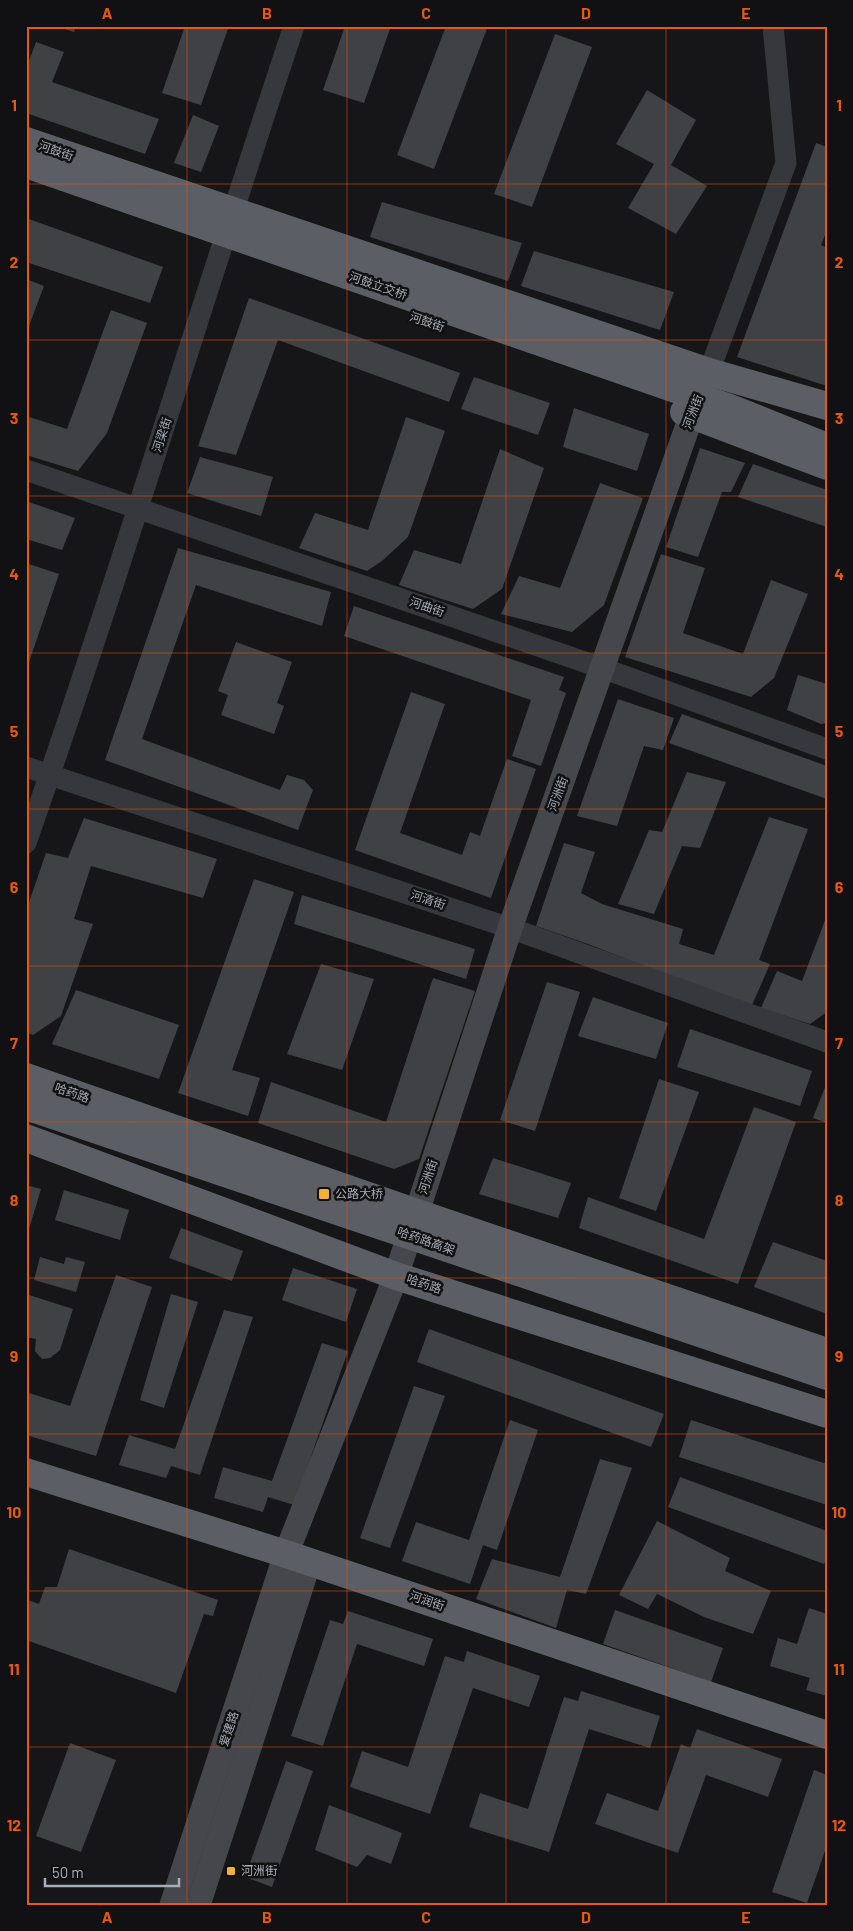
<svg xmlns="http://www.w3.org/2000/svg" width="853" height="1931" font-family="Barlow,'Noto Sans SC',sans-serif">
<style>
.building{fill:#404145}
.lines{fill:none;stroke-linecap:round;stroke-linejoin:round}
.tertiary{stroke:#37383d;stroke-width:21}
.secondary{stroke:#45474d;stroke-width:25}
.trunk{stroke:#5b5e65;stroke-width:28}
.grid{fill:none;stroke:#e8590c;stroke-width:1;stroke-opacity:0.55}
.poi-dot{fill:#f2b134;stroke:#111113;stroke-width:2}
.labels{text-anchor:middle;stroke-width:5;stroke-linejoin:round;paint-order:stroke}
.street-label{font-size:12px;fill:#a8adb8;stroke:#111113}
.poi-label{font-size:12px;fill:#a8adb8;stroke:#111113;text-anchor:start}
.neatline{fill:none;stroke:#e8590c;stroke-width:2}
.grid-label{font-size:16px;text-anchor:middle;font-weight:bold;fill:#e8590c}
</style>
<rect width="100%" height="100%" fill="#161618"/>
<g class="building">
<polygon points="55,26 76,26 74,32"/>
<polygon points="185,26 229,26 201,105 162,93"/>
<polygon points="345,26 391,26 364,103 323,90"/>
<polygon points="446,26 488,26 434,169 397,155"/>
<polygon points="555,34 592,47 532,207 494,194"/>
<polygon points="36,42 64,52 52,82 159,119 145,154 26,113 26,69"/>
<polygon points="647,90 696,120 671,165 707,186 676,234 628,208 654,164 616,144"/>
<polygon points="193,115 219,126 201,172 174,163"/>
<polygon points="816,143 827,147 827,230 821,245 827,248 827,386 737,357"/>
<polygon points="382,202 522,243 508,281 370,237"/>
<polygon points="26,218 163,267 150,303 26,262"/>
<polygon points="534,251 674,292 660,330 521,286"/>
<polygon points="26,279 44,286 26,334"/>
<polygon points="249,298 460,373 449,402 278,340 236,455 198,446"/>
<polygon points="111,310 147,323 107,433 78,471 26,455 26,416 67,429"/>
<polygon points="474,377 550,403 538,435 461,409"/>
<polygon points="574,408 649,434 637,471 563,447"/>
<polygon points="406,417 445,431 408,537 382,561 367,571 299,548 315,513 368,530"/>
<polygon points="700,448 745,463 731,492 722,492 698,557 666,547"/>
<polygon points="500,449 544,468 502,589 473,609 399,585 414,550 461,564"/>
<polygon points="200,457 273,477 261,516 187,493"/>
<polygon points="753,464 827,490 827,527 738,497"/>
<polygon points="600,483 643,498 604,605 572,632 501,614 519,576 560,588"/>
<polygon points="26,501 75,518 62,550 26,539"/>
<polygon points="178,548 331,592 322,626 196,585 142,739 280,790 287,775 304,780 313,790 298,830 105,760"/>
<polygon points="661,554 705,568 683,633 743,654 771,580 808,594 774,678 751,697 625,657"/>
<polygon points="26,563 59,574 27,668 26,668"/>
<polygon points="354,606 564,677 559,690 566,693 541,766 512,756 531,700 344,636"/>
<polygon points="236,642 292,662 277,703 284,706 274,734 221,715 228,695 218,691"/>
<polygon points="798,675 827,684 827,723 821,724 787,710"/>
<polygon points="411,692 445,704 400,833 462,855 470,832 480,836 507,759 536,769 491,898 355,850"/>
<polygon points="618,699 674,718 663,750 644,746 617,826 577,816"/>
<polygon points="682,714 827,766 827,799 669,743"/>
<polygon points="687,772 726,782 700,848 682,846 654,914 618,904 649,830 662,832"/>
<polygon points="769,817 808,829 759,960 770,964 752,1005 668,975 588,944 536,926 564,843 595,852 581,893 602,904 683,929 679,944 714,955"/>
<polygon points="84,818 217,859 203,898 91,866 74,919 93,924 61,1016 33,1035 26,1032 26,911 46,853 68,858"/>
<polygon points="254,879 294,892 232,1070 260,1078 248,1116 178,1093"/>
<polygon points="302,895 475,949 466,979 294,924"/>
<polygon points="827,915 827,1012 810,1024 761,1008 777,971 802,981"/>
<polygon points="321,964 374,979 342,1070 287,1054"/>
<polygon points="433,978 475,991 419,1159 394,1169 258,1123 271,1082 386,1122"/>
<polygon points="547,982 580,992 535,1131 500,1120"/>
<polygon points="76,990 179,1025 159,1079 52,1044"/>
<polygon points="593,997 668,1023 656,1059 578,1036"/>
<polygon points="690,1029 812,1071 800,1106 677,1067"/>
<polygon points="659,1079 699,1092 656,1211 619,1198"/>
<polygon points="827,1082 827,1123 813,1118"/>
<polygon points="754,1107 796,1122 738,1284 579,1228 588,1197 704,1239"/>
<polygon points="493,1158 571,1183 558,1218 479,1194"/>
<polygon points="26,1185 41,1189 27,1236 26,1236"/>
<polygon points="64,1190 129,1210 120,1240 55,1220"/>
<polygon points="181,1228 243,1251 232,1281 169,1258"/>
<polygon points="773,1242 827,1261 827,1314 754,1287"/>
<polygon points="40,1257 64,1264 66,1257 85,1262 76,1292 34,1280"/>
<polygon points="293,1268 357,1289 346,1322 282,1300"/>
<polygon points="116,1275 152,1287 96,1456 26,1435 26,1392 70,1406"/>
<polygon points="26,1294 73,1309 60,1350 50,1358 42,1359 35,1351 36,1339 26,1337"/>
<polygon points="171,1294 198,1302 164,1408 140,1400"/>
<polygon points="224,1310 253,1317 200,1475 171,1466 166,1478 119,1465 129,1435 175,1449"/>
<polygon points="429,1329 664,1414 651,1447 417,1362"/>
<polygon points="322,1343 348,1351 294,1505 268,1497 263,1512 214,1498 223,1467 272,1481"/>
<polygon points="414,1386 445,1396 390,1548 360,1538"/>
<polygon points="510,1420 538,1430 497,1550 483,1545 470,1584 402,1561 416,1522 469,1540"/>
<polygon points="691,1420 827,1464 827,1505 679,1457"/>
<polygon points="600,1459 632,1468 586,1594 567,1590 556,1628 476,1599 492,1559 560,1577"/>
<polygon points="680,1477 827,1531 827,1558 824,1564 668,1507"/>
<polygon points="657,1521 730,1558 725,1571 771,1591 753,1634 704,1617 657,1594 648,1609 619,1595"/>
<polygon points="69,1549 218,1600 213,1616 204,1614 176,1693 26,1640 26,1606 28,1600 39,1604 45,1587 57,1587"/>
<polygon points="809,1608 827,1614 827,1696 806,1690 810,1678 770,1666 778,1638 797,1644"/>
<polygon points="615,1610 723,1648 711,1682 603,1644"/>
<polygon points="348,1611 433,1639 424,1666 357,1644 323,1746 291,1736 330,1620 343,1624"/>
<polygon points="467,1651 540,1676 529,1707 473,1688 430,1814 350,1787 362,1751 408,1767 445,1656 464,1662"/>
<polygon points="581,1691 660,1716 650,1748 589,1729 549,1852 469,1827 480,1793 528,1809 564,1697 578,1701"/>
<polygon points="697,1729 782,1759 768,1797 706,1775 678,1853 595,1824 607,1793 658,1811 681,1744 690,1748"/>
<polygon points="70,1743 116,1760 81,1852 36,1836"/>
<polygon points="286,1761 313,1771 272,1887 245,1877"/>
<polygon points="814,1770 827,1775 827,1845 807,1903 772,1892"/>
<polygon points="329,1805 402,1833 391,1864 367,1855 357,1867 315,1850"/>
</g>
<g class="lines">
<g class="tertiary">
<polyline points="709,372 786,163 773,26"/>
<polyline points="26,470 602,668 827,749"/>
<polyline points="26,767 510,928 827,1042"/>
<path d="M26,843C121,572 203,298 294,26"/>
</g>
<g class="secondary">
<polyline points="172,1905 286,1554 396,1276 510,928 698,397"/>
<polyline points="198,1905 309,1562"/>
</g>
<g class="trunk">
<polyline points="26,141 709,372 827,406"/>
<polyline points="26,164 644,378 730,408 827,447"/>
<polyline points="684,412 827,466"/>
<polyline points="26,1077 417,1213 827,1352"/>
<polyline points="26,1106 827,1376"/>
<polyline points="26,1138 396,1276 827,1414"/>
<polyline points="26,1472 286,1554 827,1735"/>
</g>
</g>
<path class="grid" d="M187,26V1905M347,26V1905M506,26V1905M666,26V1905M26,184H827M26,340H827M26,496H827M26,653H827M26,809H827M26,966H827M26,1122H827M26,1278H827M26,1434H827M26,1591H827M26,1747H827"/>
<g class="poi-dot">
<rect x="318" y="1188" width="12" height="12" rx="2.5"/>
<rect x="226" y="1866" width="10" height="10" rx="2.5"/>
</g>
<g class="labels">
<g class="street-label">
<text transform="translate(56 151) rotate(19)" y="4">河鼓街</text>
<text transform="translate(378 286) rotate(19)" y="4">河鼓立交桥</text>
<text transform="translate(427 322) rotate(19)" y="4">河鼓街</text>
<text transform="translate(693 412) rotate(-69)" y="4">河洲街</text>
<text transform="translate(162 435) rotate(-72)" y="4">河梁街</text>
<text transform="translate(427 607) rotate(19)" y="4">河曲街</text>
<text transform="translate(558 794) rotate(-70)" y="4">河洲街</text>
<text transform="translate(428 900) rotate(18)" y="4">河清街</text>
<text transform="translate(72 1093) rotate(19)" y="4">哈药路</text>
<text transform="translate(428 1177) rotate(-72)" y="4">河洲街</text>
<text transform="translate(426 1241) rotate(19)" y="4">哈药路高架</text>
<text transform="translate(424 1284) rotate(18)" y="4">哈药路</text>
<text transform="translate(427 1601) rotate(19)" y="4">河润街</text>
<text transform="translate(229 1729) rotate(-72)" y="4">爱建路</text>
</g>
<g class="poi-label">
<text x="335" y="1198">公路大桥</text>
<text x="241" y="1875">河洲街</text>
</g>
</g>
<rect width="853" height="1931" fill="none" stroke="#111113" stroke-width="55"/>
<path d="M45 1878v8h134v-8" fill="none" stroke="#a8adb8" stroke-width="2.5"/>
<text x="52" y="1878" font-size="15" fill="#a8adb8" stroke="#111113" stroke-width="4" paint-order="stroke">50 m</text>
<rect x="28" y="28" width="798" height="1876" class="neatline"/>
<g class="grid-label">
<text x="107" y="19">A</text>
<text x="267" y="19">B</text>
<text x="426" y="19">C</text>
<text x="586" y="19">D</text>
<text x="746" y="19">E</text>
<text x="14" y="111">1</text>
<text x="839" y="111">1</text>
<text x="14" y="268">2</text>
<text x="839" y="268">2</text>
<text x="14" y="424">3</text>
<text x="839" y="424">3</text>
<text x="14" y="580">4</text>
<text x="839" y="580">4</text>
<text x="14" y="737">5</text>
<text x="839" y="737">5</text>
<text x="14" y="893">6</text>
<text x="839" y="893">6</text>
<text x="14" y="1049">7</text>
<text x="839" y="1049">7</text>
<text x="14" y="1206">8</text>
<text x="839" y="1206">8</text>
<text x="14" y="1362">9</text>
<text x="839" y="1362">9</text>
<text x="14" y="1518">10</text>
<text x="839" y="1518">10</text>
<text x="14" y="1675">11</text>
<text x="839" y="1675">11</text>
<text x="14" y="1831">12</text>
<text x="839" y="1831">12</text>
<text x="107" y="1923">A</text>
<text x="267" y="1923">B</text>
<text x="426" y="1923">C</text>
<text x="586" y="1923">D</text>
<text x="746" y="1923">E</text>
</g>
</svg>
